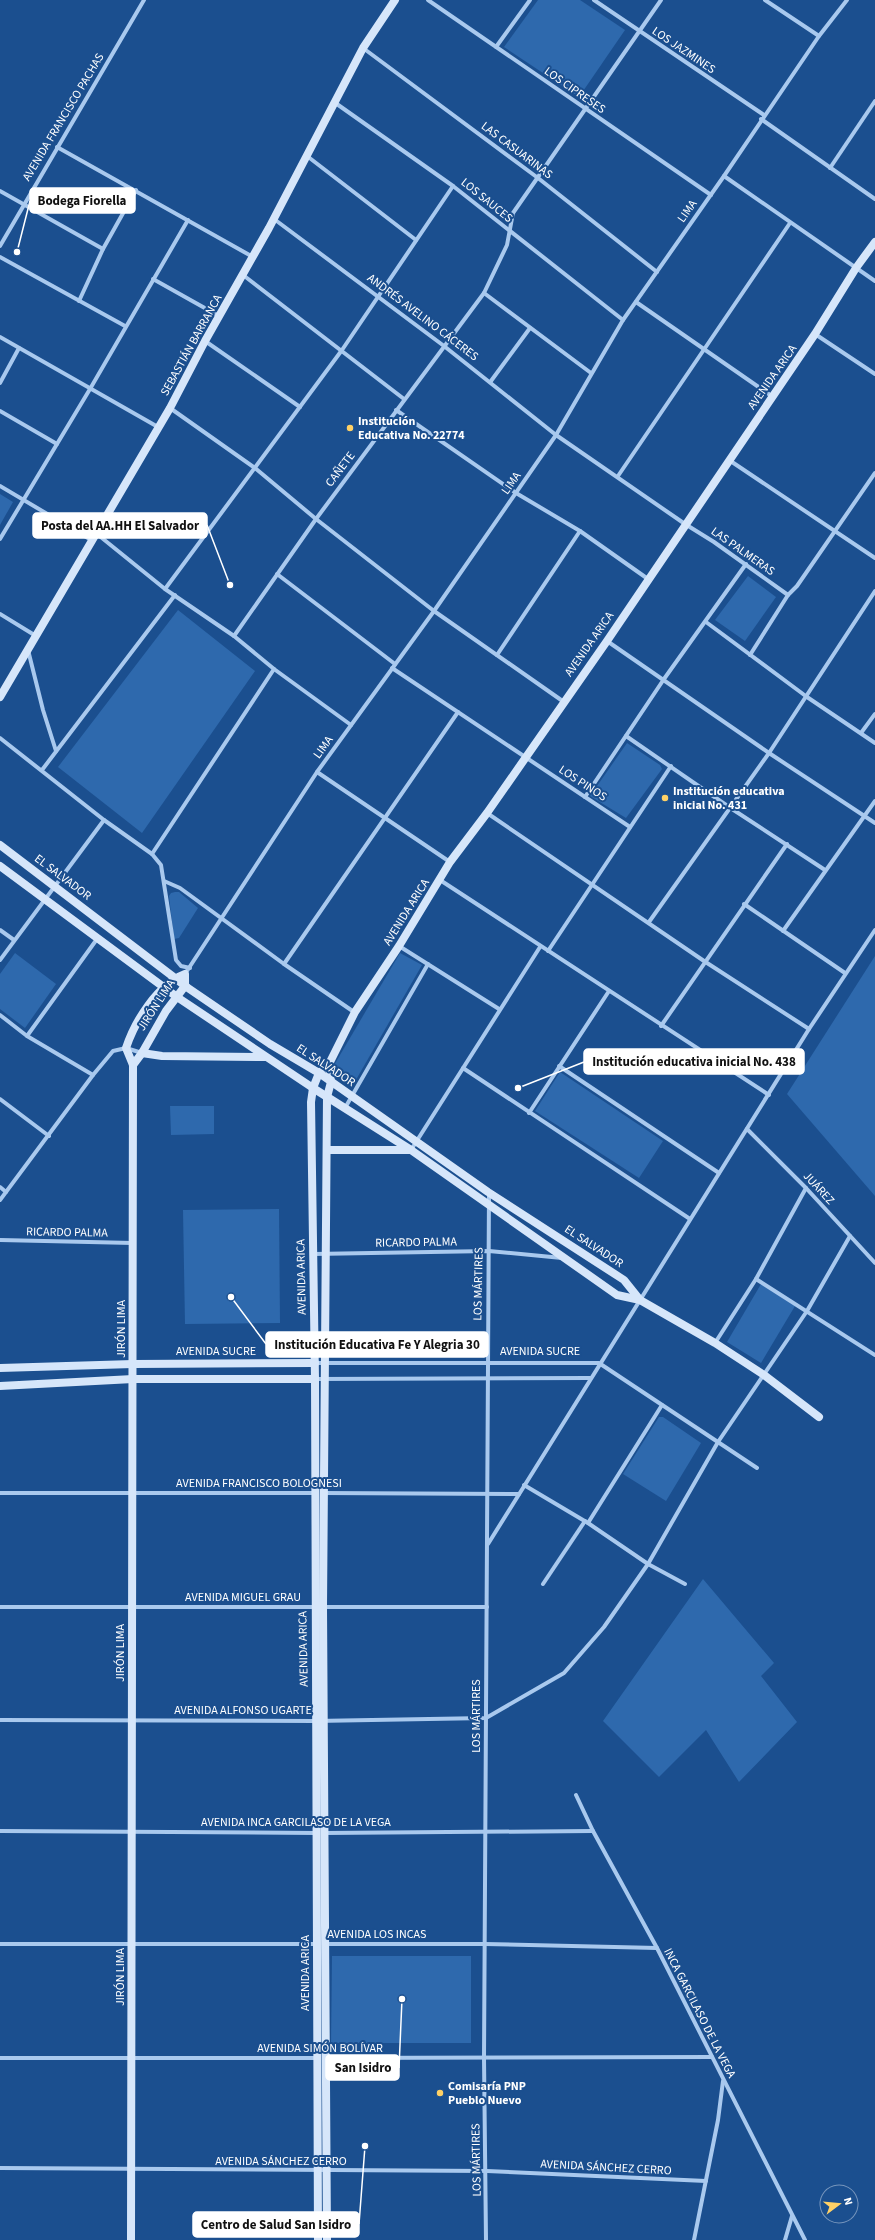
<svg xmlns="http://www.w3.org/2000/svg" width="875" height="2240" font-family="'Source Sans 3',sans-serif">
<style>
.green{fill:#2e69ad}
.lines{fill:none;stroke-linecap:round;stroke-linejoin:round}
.street{stroke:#a9c9ee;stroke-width:4}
.secondary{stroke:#d6e6fa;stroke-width:8}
.poi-dot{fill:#ffd166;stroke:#1b4f8f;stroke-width:1.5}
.labels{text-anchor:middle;stroke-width:4;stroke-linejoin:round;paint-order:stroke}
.street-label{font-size:12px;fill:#fff;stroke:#1b4f8f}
.poi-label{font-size:12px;font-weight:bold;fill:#fff;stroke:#1b4f8f;text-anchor:start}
.leader{fill:none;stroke:#fff;stroke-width:1.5}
.callout-dot{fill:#fff;stroke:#1b4f8f;stroke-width:1.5}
.callout{fill:#fff;stroke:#fff;stroke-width:1.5}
.callout-label{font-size:13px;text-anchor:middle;font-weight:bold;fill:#111}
</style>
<rect width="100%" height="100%" fill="#1b4f8f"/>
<g class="green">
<polygon points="538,0 580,0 625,30 579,97 504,47"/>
<polygon points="0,494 13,502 0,525"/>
<polygon points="748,576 776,597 745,641 715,620"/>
<polygon points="178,610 255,671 142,833 58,767"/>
<polygon points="627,743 660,765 662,769 626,818 590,796"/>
<polygon points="175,892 179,892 198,908 179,938 174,939 169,896 171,893"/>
<polygon points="15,953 56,984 25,1028 0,1009 0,974"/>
<polygon points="400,953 422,965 353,1085 330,1072"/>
<polygon points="875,956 875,1196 787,1094"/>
<polygon points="560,1072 663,1141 639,1178 535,1111"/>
<polygon points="170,1106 214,1106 214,1134 171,1135"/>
<polygon points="279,1209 280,1323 185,1324 183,1210"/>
<polygon points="761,1284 795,1306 761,1363 727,1342"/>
<polygon points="659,1417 663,1417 701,1443 666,1501 623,1474"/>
<polygon points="703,1579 774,1663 761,1676 797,1722 739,1782 706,1730 659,1777 603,1721"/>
<polygon points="332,1956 471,1956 471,2043 331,2043"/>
</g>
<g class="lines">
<g class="street">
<polyline points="428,0 711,195"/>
<polyline points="594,0 764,115"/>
<polyline points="765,0 819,36"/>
<polyline points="496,47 530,0"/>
<polyline points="363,48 538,178 657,272"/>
<polyline points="334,102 453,186 623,320"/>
<polyline points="761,119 875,199"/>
<polyline points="57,147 253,257"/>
<polyline points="307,156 416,240"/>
<polyline points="830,168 875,101"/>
<polyline points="724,176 875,281"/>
<polyline points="0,191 103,249"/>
<polyline points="274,219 444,346 556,435 685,524 714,542 788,595"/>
<polyline points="0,246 144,0"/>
<polyline points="0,257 125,326"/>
<polyline points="243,275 404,399"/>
<polyline points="153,279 219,316"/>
<polyline points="484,293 591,373"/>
<polyline points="79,301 103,249 136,190"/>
<polyline points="636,302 773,397"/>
<polyline points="815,334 875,374"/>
<polyline points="0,337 158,427"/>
<polyline points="205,341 300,407"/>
<polyline points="491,381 530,328"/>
<polyline points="0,383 19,348"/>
<polyline points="170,408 255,468 316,519 434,611 564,702"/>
<polyline points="396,410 516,493 580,531 648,579"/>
<polyline points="0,411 57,444"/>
<polyline points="729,460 875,558"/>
<polyline points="618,476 790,223"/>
<polyline points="0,486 93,541"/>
<polyline points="97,534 165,589 234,636 274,669 351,725"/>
<polyline points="0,539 90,389 188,220"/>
<polyline points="277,574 395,664"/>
<polyline points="165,589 342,350 453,186"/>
<polyline points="0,614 36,636"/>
<polyline points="706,622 807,697 875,743"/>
<polyline points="234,636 316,519 484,293 507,245 513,213 661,0"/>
<polyline points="607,641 769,753 875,823"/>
<polyline points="28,650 43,710 56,751"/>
<polyline points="497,655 580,531"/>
<polyline points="750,655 788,595 797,586 875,473"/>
<polyline points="392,668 630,827"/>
<polyline points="861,733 875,714"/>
<polyline points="626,736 729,807 825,870"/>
<polyline points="0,738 104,820 152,854 161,865 176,960 181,966 190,968"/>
<polyline points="42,770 175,595"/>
<polyline points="317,772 450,862"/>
<polyline points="585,797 664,679 746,564"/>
<polyline points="487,813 704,961 809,1029"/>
<polyline points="152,854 274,669"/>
<polyline points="440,880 769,1095"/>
<polyline points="164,881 180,888 284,964 354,1012"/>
<polyline points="744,904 845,973"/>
<polyline points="649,922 769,753 875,591"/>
<polyline points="0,930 14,940"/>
<polyline points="783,931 875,801"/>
<polyline points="399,946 499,1009"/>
<polyline points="548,951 671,766"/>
<polyline points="0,960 104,820"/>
<polyline points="284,964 458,712"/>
<polyline points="185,974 317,772 434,611 556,435 623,320 724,176 819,36 847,0"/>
<polyline points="0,1015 27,1036 93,1075"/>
<polyline points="661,1026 787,844"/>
<polyline points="27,1036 97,939"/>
<polyline points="559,1066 719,1173"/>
<polyline points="463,1068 690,1219"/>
<polyline points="0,1099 49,1136"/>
<polyline points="345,1108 428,964"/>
<polyline points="529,1113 609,991"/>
<polyline points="747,1129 806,1188 875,1263"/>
<polyline points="411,1150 540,947"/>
<polyline points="0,1187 6,1192"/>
<polyline points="0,1200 93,1075 113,1051 126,1048 142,1053"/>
<polyline points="0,1240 133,1243"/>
<polyline points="313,1254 489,1251 562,1258"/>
<polyline points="756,1279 875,1355"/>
<polyline points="715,1343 756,1279 806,1188"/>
<polyline points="315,1363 599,1363 757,1468"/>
<polyline points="315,1379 590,1378"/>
<polyline points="524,1485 588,1523 648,1564 685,1584"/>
<polyline points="0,1493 316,1493"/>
<polyline points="322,1493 519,1494"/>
<polyline points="588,1523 662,1405"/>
<polyline points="488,1544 809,1029 875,930"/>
<polyline points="543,1584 585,1521"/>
<polyline points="0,1607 316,1607"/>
<polyline points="322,1607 487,1607"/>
<polyline points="0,1720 315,1721 486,1718 564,1673 604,1627 648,1564 718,1442 807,1311 850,1236"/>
<polyline points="576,1795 593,1831 657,1948 805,2240"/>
<polyline points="0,1831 318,1833"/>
<polyline points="324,1833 593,1831"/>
<polyline points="0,1944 318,1944"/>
<polyline points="324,1944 485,1944 657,1948"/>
<polyline points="0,2058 318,2058"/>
<polyline points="324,2058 712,2057"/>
<polyline points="0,2168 487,2171 706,2181"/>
<polyline points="486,2240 484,2058 489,1193"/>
<polyline points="694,2240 718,2120 723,2081"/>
<polyline points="785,2240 792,2216"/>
</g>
<g class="secondary">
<polyline points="0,697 170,408 205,341 269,228 363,48 395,0"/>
<polyline points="0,845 188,988 270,1044 319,1073 488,1192 624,1280 640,1300"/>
<polyline points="0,866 177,997 313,1088 411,1150 617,1295 640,1300 715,1343 764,1375 819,1417"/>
<polyline points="142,1053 162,1056 265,1057"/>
<polyline points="327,1150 411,1150"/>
<polyline points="0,1368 133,1364 315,1363"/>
<polyline points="0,1386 133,1379 315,1379"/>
<path d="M131,2240L133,1065L126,1048C135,1021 157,985 185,974V986L166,1011L142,1053L133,1065"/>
<polyline points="318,2240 315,1379 311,1102 313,1088 319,1073 329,1064 355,1012 399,946 450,862 487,813 607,641 815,334 856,268 875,242"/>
<polyline points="327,2240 323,1607 327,1097 331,1082 329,1064"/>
</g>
</g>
<g class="poi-dot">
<circle cx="350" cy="428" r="4"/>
<circle cx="665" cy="798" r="4"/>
<circle cx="440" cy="2093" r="4"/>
</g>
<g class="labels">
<g class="street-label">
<text transform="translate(684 50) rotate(34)" y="4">LOS JAZMINES</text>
<text transform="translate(575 90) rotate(35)" y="4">LOS CIPRESES</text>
<text transform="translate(63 117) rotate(-59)" y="4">AVENIDA FRANCISCO PACHAS</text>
<text transform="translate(517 150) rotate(37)" y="4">LAS CASUARINAS</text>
<text transform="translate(487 200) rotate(39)" y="4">LOS SAUCES</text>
<text transform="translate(687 211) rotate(-55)" y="4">LIMA</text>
<text transform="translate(423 317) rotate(37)" y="4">ANDRÉS AVELINO CÁCERES</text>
<text transform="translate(191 345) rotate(-61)" y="4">SEBASTIÁN BARRANCA</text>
<text transform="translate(772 377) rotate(-55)" y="4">AVENIDA ARICA</text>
<text transform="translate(340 469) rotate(-53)" y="4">CAÑETE</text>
<text transform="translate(511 483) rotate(-55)" y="4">LIMA</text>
<text transform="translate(743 551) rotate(35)" y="4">LAS PALMERAS</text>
<text transform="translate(589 644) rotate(-55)" y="4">AVENIDA ARICA</text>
<text transform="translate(323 747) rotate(-54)" y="4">LIMA</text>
<text transform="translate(583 783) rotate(33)" y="4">LOS PINOS</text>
<text transform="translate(63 877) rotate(37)" y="4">EL SALVADOR</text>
<text transform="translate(406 912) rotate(-58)" y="4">AVENIDA ARICA</text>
<text transform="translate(156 1005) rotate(-57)" y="4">JIRÓN LIMA</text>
<text transform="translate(326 1065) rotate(33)" y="4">EL SALVADOR</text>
<text transform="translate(819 1188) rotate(47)" y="4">JUÁREZ</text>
<text transform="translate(67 1232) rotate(1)" y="4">RICARDO PALMA</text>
<text transform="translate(416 1242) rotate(-1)" y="4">RICARDO PALMA</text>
<text transform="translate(594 1246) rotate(33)" y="4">EL SALVADOR</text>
<text transform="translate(301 1277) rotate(-91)" y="4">AVENIDA ARICA</text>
<text transform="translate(478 1284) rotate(-89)" y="4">LOS MÁRTIRES</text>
<text transform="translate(121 1329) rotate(-90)" y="4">JIRÓN LIMA</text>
<text x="216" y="1355">AVENIDA SUCRE</text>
<text x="540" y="1355">AVENIDA SUCRE</text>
<text x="259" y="1487">AVENIDA FRANCISCO BOLOGNESI</text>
<text x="243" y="1601">AVENIDA MIGUEL GRAU</text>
<text transform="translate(303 1649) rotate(-91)" y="4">AVENIDA ARICA</text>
<text transform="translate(120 1653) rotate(-90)" y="4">JIRÓN LIMA</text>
<text x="243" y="1714">AVENIDA ALFONSO UGARTE</text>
<text transform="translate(476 1716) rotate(-90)" y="4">LOS MÁRTIRES</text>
<text x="296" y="1826">AVENIDA INCA GARCILASO DE LA VEGA</text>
<text x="377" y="1938">AVENIDA LOS INCAS</text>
<text transform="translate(305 1973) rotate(-90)" y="4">AVENIDA ARICA</text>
<text transform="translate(120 1977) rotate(-90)" y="4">JIRÓN LIMA</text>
<text transform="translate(700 2013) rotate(63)" y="4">INCA GARCILASO DE LA VEGA</text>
<text x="320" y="2052">AVENIDA SIMÓN BOLÍVAR</text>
<text transform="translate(476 2160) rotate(-91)" y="4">LOS MÁRTIRES</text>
<text x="281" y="2165">AVENIDA SÁNCHEZ CERRO</text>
<text transform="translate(606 2167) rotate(3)" y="4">AVENIDA SÁNCHEZ CERRO</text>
</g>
<g class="poi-label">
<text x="358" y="425">Institución<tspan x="358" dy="14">Educativa No. 22774</tspan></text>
<text x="673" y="795">Institución educativa<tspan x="673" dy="14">inicial No. 431</tspan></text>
<text x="448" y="2090">Comisaría PNP<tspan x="448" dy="14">Pueblo Nuevo</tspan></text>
</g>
</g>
<path class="leader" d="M17 252L30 201M230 585L207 525M518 1088L584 1062M231 1297L266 1344M402 1999L399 2068M365 2146L359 2224"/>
<g class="callout-dot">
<circle cx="17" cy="252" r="4"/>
<circle cx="230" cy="585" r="4"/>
<circle cx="518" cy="1088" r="4"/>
<circle cx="231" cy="1297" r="4"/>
<circle cx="402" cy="1999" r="4"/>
<circle cx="365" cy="2146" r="4"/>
</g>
<g class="callout">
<rect x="30" y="188" width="105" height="25" rx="4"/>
<rect x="33" y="513" width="174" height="25" rx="4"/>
<rect x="584" y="1049" width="220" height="25" rx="4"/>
<rect x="266" y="1332" width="222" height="25" rx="4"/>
<rect x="326" y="2055" width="73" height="25" rx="4"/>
<rect x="193" y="2212" width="166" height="25" rx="4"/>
</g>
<g class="callout-label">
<text x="82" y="205">Bodega Fiorella</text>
<text x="120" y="530">Posta del AA.HH El Salvador</text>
<text x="694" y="1066">Institución educativa inicial No. 438</text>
<text x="377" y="1349">Institución Educativa Fe Y Alegria 30</text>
<text x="363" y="2072">San Isidro</text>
<text x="276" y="2229">Centro de Salud San Isidro</text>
</g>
<g transform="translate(839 2204) rotate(74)"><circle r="19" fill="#1b4f8f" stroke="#7695bc"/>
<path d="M0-3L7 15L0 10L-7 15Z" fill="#ffd166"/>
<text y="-6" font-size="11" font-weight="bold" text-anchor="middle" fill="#ffffff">N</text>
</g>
</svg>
